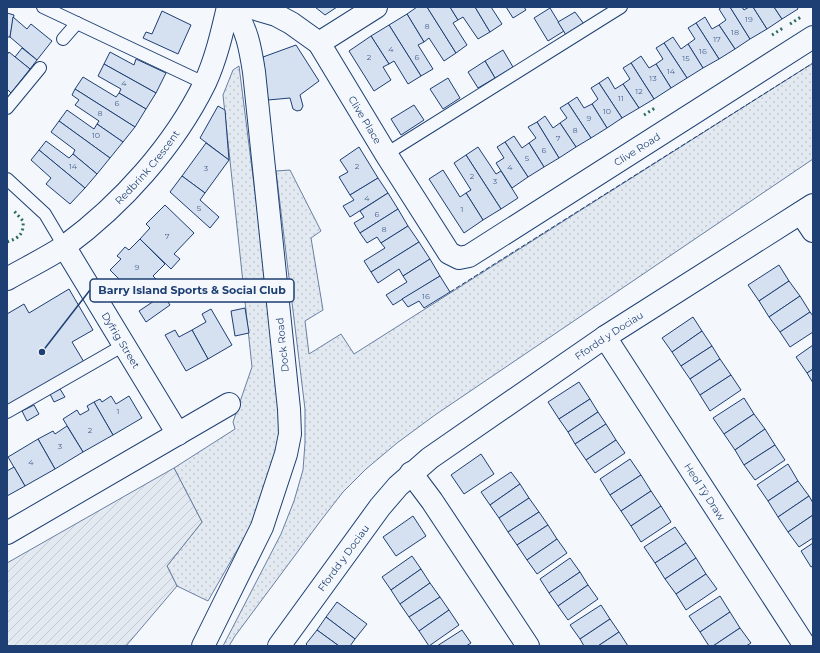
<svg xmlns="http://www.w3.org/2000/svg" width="820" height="653" font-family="Montserrat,sans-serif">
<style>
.grass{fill:url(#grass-dots);stroke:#687fa3}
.garden{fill:url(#garden-furrows);stroke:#687fa3}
.building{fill:#d5e0f0;stroke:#1d3f73}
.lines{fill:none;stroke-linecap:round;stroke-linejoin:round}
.service-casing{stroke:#1d3f73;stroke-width:14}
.minor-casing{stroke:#1d3f73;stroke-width:24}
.service{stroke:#f4f7fb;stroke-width:12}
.minor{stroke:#f4f7fb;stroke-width:22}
.hedge{stroke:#2c6c60;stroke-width:3;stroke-dasharray:2 3;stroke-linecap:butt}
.fence{stroke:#1d3f73;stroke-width:1;stroke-dasharray:5 2;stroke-linecap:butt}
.labels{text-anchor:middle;stroke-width:3;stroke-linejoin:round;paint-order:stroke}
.number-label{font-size:8px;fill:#4b6792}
.street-label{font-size:10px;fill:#1d3f73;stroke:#f4f7fb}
.leader{fill:none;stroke:#1d3f73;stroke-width:1.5}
.callout-dot{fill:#1d3f73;stroke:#f4f7fb;stroke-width:1.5}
.callout{fill:#f4f7fb;stroke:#1d3f73;stroke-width:1.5}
.callout-label{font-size:11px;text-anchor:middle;font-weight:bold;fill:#1d3f73}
</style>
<defs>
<pattern id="grass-dots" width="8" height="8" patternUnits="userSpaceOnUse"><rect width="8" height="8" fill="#e3e9f0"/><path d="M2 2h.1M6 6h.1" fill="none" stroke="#c2c9d1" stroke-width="1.8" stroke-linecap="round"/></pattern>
<pattern id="garden-furrows" width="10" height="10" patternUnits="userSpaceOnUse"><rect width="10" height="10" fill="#e3e9f0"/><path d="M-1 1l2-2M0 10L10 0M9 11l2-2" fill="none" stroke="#c2c9d1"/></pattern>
</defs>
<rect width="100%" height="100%" fill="#f4f7fb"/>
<g class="grass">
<polygon points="813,63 813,159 435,415 397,443 366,469 343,492 322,519 235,636 229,646 223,646 281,534 294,501 303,470 305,443 305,409 276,171 290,170 321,231 311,238 323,310 305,321 309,354 341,334 354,354"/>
<polygon points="239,66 280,391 281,419 276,457 268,492 248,531 208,601 177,586 167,566 202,522 174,468 235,429 233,422 252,367 223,95 233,70"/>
</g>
<polygon class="garden" points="174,468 202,522 167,566 177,586 126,646 7,646 7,563"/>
<g class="building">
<polygon points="315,7 337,7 325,15"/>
<polygon points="417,7 427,7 456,53 444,61 429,38 424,42 407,14"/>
<polygon points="427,7 450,7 458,20 453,23 467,45 456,53"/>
<polygon points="450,7 475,7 490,32 478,39 463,17 458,20"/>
<polygon points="475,7 491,7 502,24 490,32"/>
<polygon points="506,7 524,7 526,10 513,18"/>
<polygon points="722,7 730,7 750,39 735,49 719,25 726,20 719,9"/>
<polygon points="730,7 742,7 744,10 749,7 753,7 767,29 750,39"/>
<polygon points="753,7 774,7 782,19 767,29"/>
<polygon points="774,7 797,7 798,9 782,19"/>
<polygon points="550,8 564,31 548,41 534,18"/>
<polygon points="162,11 191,25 178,54 143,38 146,32 152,34"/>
<polygon points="575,12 584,24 566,35 558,22"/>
<polygon points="7,13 14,15 10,37 7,37"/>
<polygon points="407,14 424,42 418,45 433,69 421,76 389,25"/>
<polygon points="13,17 27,29 31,24 52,41 37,60 10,37"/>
<polygon points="705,17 712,29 719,25 735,49 719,59 696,23"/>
<polygon points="696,23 719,59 703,68 688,44 695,39 688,28"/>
<polygon points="389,25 421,76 408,84 394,61 389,64 371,36"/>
<polygon points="371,36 389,64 383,67 391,80 374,91 349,51"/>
<polygon points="673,37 681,49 688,44 703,68 687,78 664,43"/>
<polygon points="664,43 687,78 671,88 656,64 663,59 656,48"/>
<polygon points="296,45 319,81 300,95 303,106 301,110 297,111 293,109 290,98 268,100 263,57"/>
<polygon points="22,48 37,60 30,69 15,57"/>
<polygon points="503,50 513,67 495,78 485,61"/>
<polygon points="9,52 30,69 11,93 7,89 7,55"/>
<polygon points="110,52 134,65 136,59 166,73 156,93 104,64"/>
<polygon points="641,56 649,68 656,64 671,88 654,99 631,63"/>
<polygon points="485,61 495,78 478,88 468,72"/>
<polygon points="631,63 654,99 639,108 623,84 630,79 623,68"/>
<polygon points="104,64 156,93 146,109 119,93 121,89 98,76"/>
<polygon points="83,77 116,97 119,93 146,109 135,127 75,89"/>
<polygon points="608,77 615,89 623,84 639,108 622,118 599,83"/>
<polygon points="448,78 460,98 443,109 430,89"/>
<polygon points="599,83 622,118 607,128 592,104 598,99 591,88"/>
<polygon points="75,89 135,127 123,142 97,124 99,121 75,105 79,100 72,95"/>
<polygon points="577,97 584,108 592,104 607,128 591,138 568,103"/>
<polygon points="568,103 591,138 576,147 560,123 567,118 560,108"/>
<polygon points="414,105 424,120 401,135 391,119"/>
<polygon points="218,106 225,110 229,160 200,138"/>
<polygon points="67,110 94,129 97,124 123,142 110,158 59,121"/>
<polygon points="545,116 553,128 560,123 576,147 559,158 537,122"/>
<polygon points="59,121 110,158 97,174 73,154 75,150 51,132"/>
<polygon points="537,122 559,158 544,167 529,143 536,138 528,127"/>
<polygon points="514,136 522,148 529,143 544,167 528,177 505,142"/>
<polygon points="46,141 69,158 73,154 97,174 85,188 39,150"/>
<polygon points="505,142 528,177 512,188 496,163 504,158 497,147"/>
<polygon points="206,143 229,160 205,193 182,176"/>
<polygon points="359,147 378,178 350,195 339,177 348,172 340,160"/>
<polygon points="478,147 496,174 501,171 518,198 501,209 466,155"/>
<polygon points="39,150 85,188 70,204 46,184 51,178 31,160"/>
<polygon points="466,155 501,209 483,220 466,193 471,190 454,163"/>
<polygon points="443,170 460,197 466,193 483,220 464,233 429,179"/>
<polygon points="182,176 205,193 200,200 219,217 210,228 170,192"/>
<polygon points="378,178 388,193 350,217 343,206 354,200 350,195"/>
<polygon points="388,193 398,209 360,233 354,223 364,217 360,211"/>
<polygon points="165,205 194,233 174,254 180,259 171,269 140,239 150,228 146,224"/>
<polygon points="398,209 408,226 381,243 377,237 367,243 360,233"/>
<polygon points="408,226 419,242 371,272 364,261 385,248 381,243"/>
<polygon points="140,239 165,264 153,276 159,282 149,292 143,285 129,299 115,285 120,280 110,270 121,259 117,256 125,247 129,250"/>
<polygon points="419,242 430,259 403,276 399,269 378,283 371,272"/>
<polygon points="430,259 440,276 393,305 386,295 407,282 403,276"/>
<polygon points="779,265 789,281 759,301 748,285"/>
<polygon points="440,276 450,292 424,308 419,301 408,307 402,299"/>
<polygon points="789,281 800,296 769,317 759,301"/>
<polygon points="69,289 93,330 72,342 84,362 7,407 7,314 24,304 29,313"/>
<polygon points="163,295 170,305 146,322 139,311"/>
<polygon points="800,296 810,312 780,332 769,317"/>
<polygon points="245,308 249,333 235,336 231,311"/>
<polygon points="211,309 232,345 208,359 192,330 206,322 202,314"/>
<polygon points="810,312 813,316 813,332 790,347 780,332"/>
<polygon points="693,317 702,331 672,352 662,338"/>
<polygon points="175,330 179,337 192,330 208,359 186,371 165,335"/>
<polygon points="702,331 712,346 681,366 672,352"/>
<polygon points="813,345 813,369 807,373 796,357"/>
<polygon points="712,346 720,359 690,379 681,366"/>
<polygon points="720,359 731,375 700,395 690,379"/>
<polygon points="813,369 813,383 807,373"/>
<polygon points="731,375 741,390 710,411 700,395"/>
<polygon points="579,382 590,399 559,419 548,402"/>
<polygon points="60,389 65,397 54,402 50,394"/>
<polygon points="111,396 116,404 129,396 142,418 113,435 94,402 100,399 102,402"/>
<polygon points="744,398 754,414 724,434 713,418"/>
<polygon points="590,399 598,412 568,432 559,419"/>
<polygon points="94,402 113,435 83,452 63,419 77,410 80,415 89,410 87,406"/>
<polygon points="34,405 39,414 27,421 22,411"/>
<polygon points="598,412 606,424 575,444 568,432"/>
<polygon points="754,414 765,429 735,450 724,434"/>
<polygon points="606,424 616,440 586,460 575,444"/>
<polygon points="67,426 83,452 55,469 38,439 53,431 55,434"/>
<polygon points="765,429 775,445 744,465 735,450"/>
<polygon points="38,439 55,469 25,486 8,457"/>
<polygon points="616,440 625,453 595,473 586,460"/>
<polygon points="775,445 785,460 755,480 744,465"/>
<polygon points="481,454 494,474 464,494 451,475"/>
<polygon points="630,459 641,475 610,495 600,479"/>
<polygon points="788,464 798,481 768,501 757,485"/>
<polygon points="14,467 25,486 7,496 7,471"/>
<polygon points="511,472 520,484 490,505 481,492"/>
<polygon points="641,475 651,491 621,511 610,495"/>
<polygon points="798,481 809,496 778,517 768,501"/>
<polygon points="520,484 529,498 499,518 490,505"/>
<polygon points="651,491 661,506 631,526 621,511"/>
<polygon points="809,496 813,503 813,515 788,532 778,517"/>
<polygon points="529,498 539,512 508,532 499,518"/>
<polygon points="661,506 671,522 641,542 631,526"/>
<polygon points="539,512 548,525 517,545 508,532"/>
<polygon points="813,515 813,538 799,547 788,532"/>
<polygon points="413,516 426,536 396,556 383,537"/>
<polygon points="548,525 557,539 527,560 517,545"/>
<polygon points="675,527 686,543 655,563 644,547"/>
<polygon points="557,539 567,553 537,574 527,560"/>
<polygon points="686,543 696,558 665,579 655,563"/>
<polygon points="813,543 813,566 811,567 801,551"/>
<polygon points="412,556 421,569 391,590 382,577"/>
<polygon points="570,558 580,572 549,593 540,579"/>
<polygon points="696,558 706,574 676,594 665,579"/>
<polygon points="421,569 430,583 400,604 391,590"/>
<polygon points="580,572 588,585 558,606 549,593"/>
<polygon points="706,574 717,589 686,610 676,594"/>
<polygon points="430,583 440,597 409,617 400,604"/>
<polygon points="588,585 598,599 568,620 558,606"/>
<polygon points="720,596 730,612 700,632 689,616"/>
<polygon points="440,597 449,610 419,631 409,617"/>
<polygon points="337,602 367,624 355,639 326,617"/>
<polygon points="601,605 610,619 580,639 570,625"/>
<polygon points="449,610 459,625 429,646 419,631"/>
<polygon points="730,612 740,628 713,646 709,646 700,632"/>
<polygon points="326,617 355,639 350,646 339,646 317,630"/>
<polygon points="610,619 619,632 598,646 584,646 580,639"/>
<polygon points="740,628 751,643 746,646 713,646"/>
<polygon points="317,630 339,646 308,646 306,644"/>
<polygon points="462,630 471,643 466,646 437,646"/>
<polygon points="619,632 628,646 598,646"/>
</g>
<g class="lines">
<defs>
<g id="service">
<polyline points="43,7 204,83"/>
<polyline points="63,39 77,23"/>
<polyline points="7,108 40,68"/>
<polyline points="386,154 621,7"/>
<polyline points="7,179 45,214 64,246"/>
<polyline points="7,412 124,345"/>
</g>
<g id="minor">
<path id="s1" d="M249,7L276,15L291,23L319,43L386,154L449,253L459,258L469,256L813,37"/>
<polyline points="319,43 376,7"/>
<polyline points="801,213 813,231"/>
<path id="s2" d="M64,246L178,434"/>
<path id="s3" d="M7,279C26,268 47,258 65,246C122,204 174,146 205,83C216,59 222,33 228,7"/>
<path id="s4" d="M605,337L805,646"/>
<polyline points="411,473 432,501 528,646"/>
<polyline points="7,533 229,404"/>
<path d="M203,646L262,527L286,454L290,434L289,409L254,72C250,46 247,30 233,7"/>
<path id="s5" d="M279,646L380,507L398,486L430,458L605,337L813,205"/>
</g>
</defs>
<use href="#service" class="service-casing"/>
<use href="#minor" class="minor-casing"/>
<use href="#service" class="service"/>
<use href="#minor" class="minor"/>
<g class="hedge">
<polyline points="790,24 801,17"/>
<polyline points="772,35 783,28"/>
<polyline points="644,115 655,108"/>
<path d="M7,242C19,238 24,234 23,221L14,211"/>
</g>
<polyline class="fence" points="450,292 813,63"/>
</g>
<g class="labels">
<g class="number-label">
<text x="749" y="22">19</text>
<text x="427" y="29">8</text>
<text x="735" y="35">18</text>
<text x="717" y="42">17</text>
<text x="391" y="52">4</text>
<text x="703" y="54">16</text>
<text x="369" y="60">2</text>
<text x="417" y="60">6</text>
<text x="686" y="61">15</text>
<text x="671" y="74">14</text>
<text x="653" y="81">13</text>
<text x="124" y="86">4</text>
<text x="639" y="94">12</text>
<text x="621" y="101">11</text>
<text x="117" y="106">6</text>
<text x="607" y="114">10</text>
<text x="100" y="116">8</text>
<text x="589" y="121">9</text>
<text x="575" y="133">8</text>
<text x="96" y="138">10</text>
<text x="558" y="141">7</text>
<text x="544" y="153">6</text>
<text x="527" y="161">5</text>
<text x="73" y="169">14</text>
<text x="357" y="169">2</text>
<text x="510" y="170">4</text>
<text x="206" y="171">3</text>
<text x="472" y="179">2</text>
<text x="495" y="184">3</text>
<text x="367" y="201">4</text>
<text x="199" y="211">5</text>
<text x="462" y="212">1</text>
<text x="377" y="217">6</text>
<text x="384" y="232">8</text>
<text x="167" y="239">7</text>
<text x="137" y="270">9</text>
<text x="426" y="299">16</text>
<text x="118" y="414">1</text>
<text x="90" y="433">2</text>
<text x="60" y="449">3</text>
<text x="31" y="465">4</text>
</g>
<g class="street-label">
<text dy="4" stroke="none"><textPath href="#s1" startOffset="169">Clive Place</textPath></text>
<text dy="4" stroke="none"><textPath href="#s1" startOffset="547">Clive Road</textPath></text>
<text dy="4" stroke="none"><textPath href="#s3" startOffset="181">Redbrink Crescent</textPath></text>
<text dy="4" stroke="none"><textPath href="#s5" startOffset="459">Ffordd y Dociau</textPath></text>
<text dy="4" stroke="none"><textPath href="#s2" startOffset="110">Dyfrig Street</textPath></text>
<text transform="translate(282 345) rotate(-96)" y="4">Dock Road</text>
<text dy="4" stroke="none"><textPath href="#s4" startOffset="184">Heol Tŷ Draw</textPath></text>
<text dy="4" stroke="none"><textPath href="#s5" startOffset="109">Ffordd y Dociau</textPath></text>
</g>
</g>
<path class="leader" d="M42 352L90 290"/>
<circle class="callout-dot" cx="42" cy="352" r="4"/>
<rect class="callout" x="90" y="279" width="204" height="23" rx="4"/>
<g class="callout-label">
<text x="192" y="294">Barry Island Sports &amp; Social Club</text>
</g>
<rect width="820" height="653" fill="none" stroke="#1d3f73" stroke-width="16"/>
</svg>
